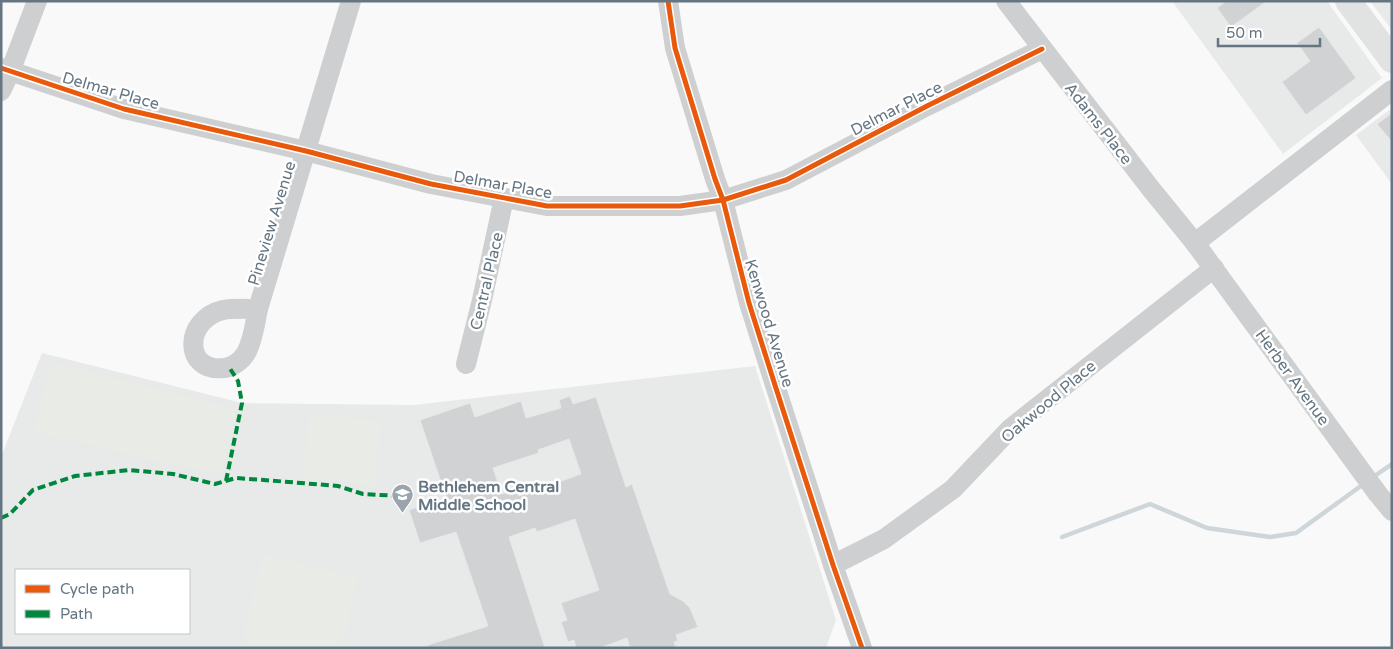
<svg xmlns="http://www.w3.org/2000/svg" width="1393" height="649" font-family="'Varela Round',sans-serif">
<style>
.built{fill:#e8e9e9;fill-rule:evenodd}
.green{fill:#e8ebe6}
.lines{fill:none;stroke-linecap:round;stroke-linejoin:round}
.stream{stroke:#ced6d9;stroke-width:4.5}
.building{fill:#d0d2d3;stroke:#e8e8e8;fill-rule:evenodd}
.minor{stroke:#cecfd0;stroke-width:20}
.major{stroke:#e1e2e2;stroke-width:26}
.quiet{stroke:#00873e;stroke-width:4;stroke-dasharray:8 4;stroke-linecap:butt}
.cycleway-casing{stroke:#fff;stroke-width:8}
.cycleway{stroke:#e8590c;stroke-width:5}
.labels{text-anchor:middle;stroke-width:5;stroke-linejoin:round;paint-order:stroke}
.street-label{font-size:16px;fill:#657683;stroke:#fff}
.poi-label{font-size:16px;font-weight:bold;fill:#657683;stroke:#fff;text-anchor:start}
</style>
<rect width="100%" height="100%" fill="#f9f9f9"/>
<g class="built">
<polygon points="1172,1 1327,1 1382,78 1283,154"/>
<polygon points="1370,1 1392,1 1392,30"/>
<polygon points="1392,108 1392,184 1356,135"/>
<path d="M42,353L242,403L414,405L755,366L836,620L826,648H1V457ZM16,570H189V633H16Z"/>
</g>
<g class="green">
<polygon points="52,362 237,409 222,476 33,432"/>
<polygon points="309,413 381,421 375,486 302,478"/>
<polygon points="263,554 358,578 342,648 241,648"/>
</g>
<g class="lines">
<g class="stream">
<polyline points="1373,477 1392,464"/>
<polyline points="1062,537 1150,504 1207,528 1270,537 1296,533 1365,483"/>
</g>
</g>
<g class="building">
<polygon points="1226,1 1267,1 1231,27 1217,8"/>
<polygon points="1319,27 1356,78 1306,115 1282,82 1310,61 1297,43"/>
<polygon points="1392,113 1392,142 1377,124"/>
<path d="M570,396L573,404L596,397L626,487L632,484L670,594L683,601L690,608L698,627L676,635L678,641L674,642L676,648H630L627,638L600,648H576L574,640L568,642L561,622L567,620L561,603L599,590L575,519L537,532L535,528L509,537L545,648H428V645L488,626L456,532L420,543L409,510L446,497L420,420L470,403L475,417L521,401L526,418L561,408L559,400ZM569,439L581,474L519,496L516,489L502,494L493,468L539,453L538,450Z"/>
</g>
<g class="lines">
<g class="minor">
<polyline points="668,1 675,48 715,179 723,200 749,303 774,382 833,565 862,648"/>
<polyline points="1006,1 1151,189 1195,243 1378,494 1392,511"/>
<polyline points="1,68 124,109 306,151 431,184 547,206 680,206 723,200 786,180 927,106 1042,49"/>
<polyline points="1,91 10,72 37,1"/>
<polyline points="1195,243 1392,90"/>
<polyline points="258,309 351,1"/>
<path d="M258,309C255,323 253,341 246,353C242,360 233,367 225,368C182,373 184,319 223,310C234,308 247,309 258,309Z"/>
<polyline points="466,364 482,300 504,198"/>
<polyline points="833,565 884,539 953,489 1011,428 1214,268"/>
</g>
<polyline class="major" points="1348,1 1392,60"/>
<g class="quiet">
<polyline points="226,481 242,403 238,381 229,367"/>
<polyline points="1,518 10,514 33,490 75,476 129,470 173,474 215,484 236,478 264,480 338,486 363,494 399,496"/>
</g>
<defs>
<g id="cycleway">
<polyline points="668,1 675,48 715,179 723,200 749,303 774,382 833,565 862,648"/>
<polyline points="1,68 124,109 306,151 431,184 547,206 680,206 723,200 786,180 927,106 1042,49"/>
</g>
</defs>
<use href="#cycleway" class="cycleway-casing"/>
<use href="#cycleway" class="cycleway"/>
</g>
<defs>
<symbol id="school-pin" viewBox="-11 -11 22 30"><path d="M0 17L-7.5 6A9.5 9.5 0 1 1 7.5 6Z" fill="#99a4ac" stroke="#fff"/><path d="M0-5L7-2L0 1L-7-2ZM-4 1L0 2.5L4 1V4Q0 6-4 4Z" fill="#fff"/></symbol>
</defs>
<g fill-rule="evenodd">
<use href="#school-pin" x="390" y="482" width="25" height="34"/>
</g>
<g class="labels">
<g class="street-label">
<text transform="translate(111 90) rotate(16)" y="6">Delmar Place</text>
<text transform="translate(896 108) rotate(-27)" y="6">Delmar Place</text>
<text transform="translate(1099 123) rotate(52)" y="6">Adams Place</text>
<text transform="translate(503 184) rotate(10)" y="6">Delmar Place</text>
<text transform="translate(271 223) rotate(-73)" y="6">Pineview Avenue</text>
<text transform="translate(486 281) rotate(-77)" y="6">Central Place</text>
<text transform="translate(770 323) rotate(73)" y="6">Kenwood Avenue</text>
<text transform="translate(1293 377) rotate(54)" y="6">Herber Avenue</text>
<text transform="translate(1048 401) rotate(-40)" y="6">Oakwood Place</text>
</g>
<g class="poi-label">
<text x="418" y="492">Bethlehem Central<tspan x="418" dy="18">Middle School</tspan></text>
</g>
</g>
<rect width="1393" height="649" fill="none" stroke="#657683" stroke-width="5"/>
<rect x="15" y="569" width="175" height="65" fill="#ffffff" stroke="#c1c8cd"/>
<rect x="25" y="585" width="25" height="8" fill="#e8590c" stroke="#c1c8cd"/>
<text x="60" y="594" font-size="15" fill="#657683">Cycle path</text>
<rect x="25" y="610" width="25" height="8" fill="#00873e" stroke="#c1c8cd"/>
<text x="60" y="619" font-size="15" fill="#657683">Path</text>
<path d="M1218 38v8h102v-8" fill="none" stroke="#657683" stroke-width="2.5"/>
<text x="1226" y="38" font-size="15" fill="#657683" stroke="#ffffff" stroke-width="4" paint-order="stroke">50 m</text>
</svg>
